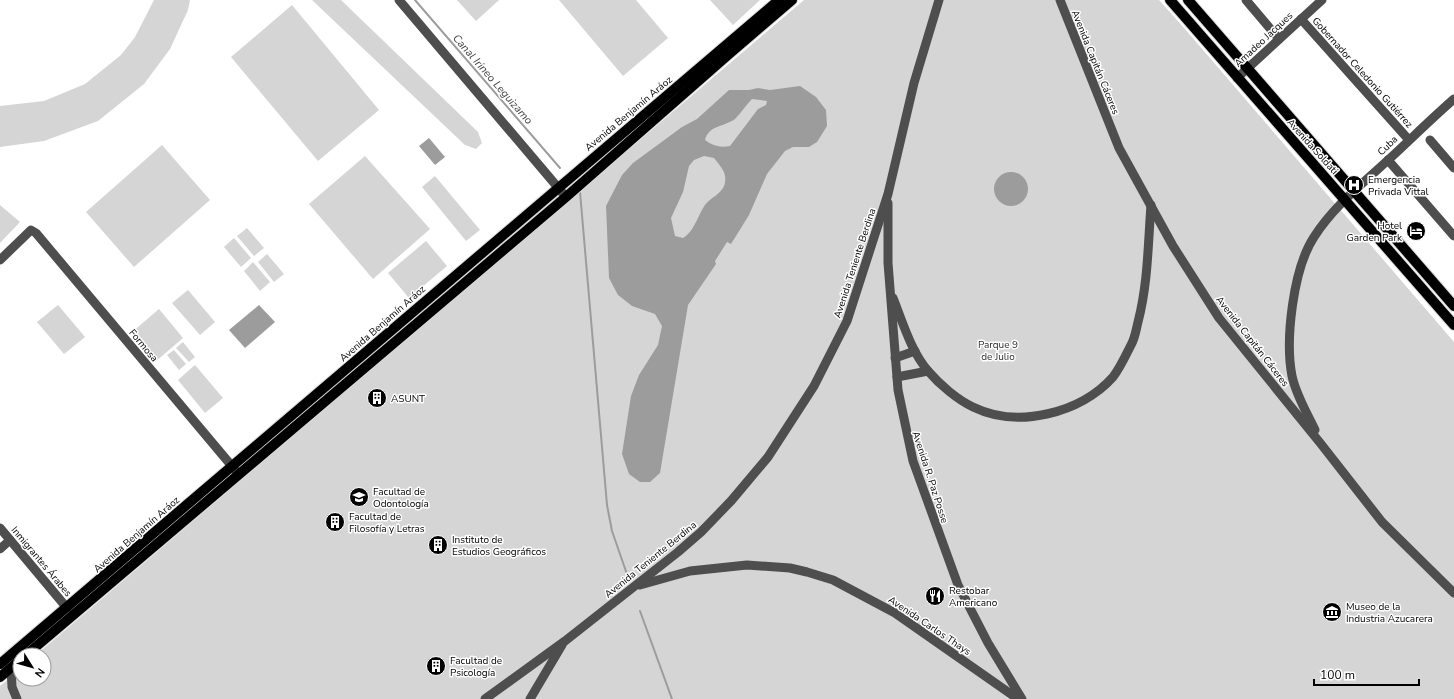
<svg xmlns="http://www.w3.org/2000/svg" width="1454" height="699" font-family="'Nunito Sans',sans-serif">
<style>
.green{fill:#d5d5d5}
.water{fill:#9c9c9c;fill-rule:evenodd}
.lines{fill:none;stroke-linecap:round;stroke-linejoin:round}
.stream{stroke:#9c9c9c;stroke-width:2}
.major-casing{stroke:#dbdbdb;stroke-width:12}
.minor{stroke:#4e4e4e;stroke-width:9}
.major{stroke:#000;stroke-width:10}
.labels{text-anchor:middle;stroke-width:3;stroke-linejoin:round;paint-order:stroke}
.street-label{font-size:10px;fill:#000;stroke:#fff}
.poi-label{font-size:10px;fill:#000;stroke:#fff;text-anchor:start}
.park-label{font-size:10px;fill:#2c2c2c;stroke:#fff}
.water-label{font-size:11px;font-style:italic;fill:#3d3d3d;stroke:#fff}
</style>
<rect width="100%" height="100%" fill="#fff"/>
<g class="green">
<polygon points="154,0 190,0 188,10 170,49 144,84 98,121 44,141 0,147 0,106 44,101 85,84 121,55 135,37"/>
<polygon points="312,0 341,0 478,132 482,143 476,149 465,145"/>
<polygon points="457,0 499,0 476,21"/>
<polygon points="559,0 636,0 668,38 623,76"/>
<polygon points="710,0 760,0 733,25"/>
<polygon points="804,0 1159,0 1185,29 1454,342 1454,699 0,699 0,686 20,669 20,679 44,679 44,655 36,655"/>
<polygon points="292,5 379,110 318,161 231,57"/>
<polygon points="162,145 210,200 134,267 86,212"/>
<polygon points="365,156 430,229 373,279 309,204"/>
<polygon points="435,176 480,230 466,241 422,187"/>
<polygon points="0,205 20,222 0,243"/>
<polygon points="247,228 264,248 254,256 237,236"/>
<polygon points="234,238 251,258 241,267 224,247"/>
<polygon points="426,241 447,266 409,298 388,273"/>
<polygon points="267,254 284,274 274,282 258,262"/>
<polygon points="253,262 270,282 260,291 244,271"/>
<polygon points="188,290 215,322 200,335 172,303"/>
<polygon points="58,305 85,337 64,354 37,322"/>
<polygon points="159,309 183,338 155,362 131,333"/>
<polygon points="183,342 195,357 189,362 176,348"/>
<polygon points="174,350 186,364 179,370 167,355"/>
<polygon points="195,365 223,398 205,413 178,380"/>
</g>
<g class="water">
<path d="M800,86L816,97L826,110L827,126L817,142L809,147H793L785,151L767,174L749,215L731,244L727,242L715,261L716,264L688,305L660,473L650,482H640L629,474L622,454L631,396L639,375L658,345L662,326L655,314L632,306L618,295L609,278L606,206L622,175L633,163L682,127L697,119L729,90H749L758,88L770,90ZM752,99L767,101L766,105L758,109L730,146C720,148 713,146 705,140C709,125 724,127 735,119C741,113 746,105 752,99ZM704,156L714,158C720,166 727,172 725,182C724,193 711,197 705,205C698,215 694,232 683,238L675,236L671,218L683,192L689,166L694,160Z"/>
<polygon points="429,138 445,157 435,165 419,146"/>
<circle cx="1011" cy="189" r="17"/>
<polygon points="259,305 275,322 245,348 229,330"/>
</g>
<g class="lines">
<g class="stream">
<polyline points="415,0 560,168"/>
<polyline points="580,192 607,505 612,531 629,580"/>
<polyline points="640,611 672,699"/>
</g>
<defs>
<g id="major">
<polyline points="1170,0 1454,325"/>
<polyline points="1188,0 1454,306"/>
<polyline points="26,655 566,197 729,54 792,0"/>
<polyline points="0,664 779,0"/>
<polyline points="0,677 20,660"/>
</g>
</defs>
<use href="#major" class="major-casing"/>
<g class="minor">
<polyline points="399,0 566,197"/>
<polyline points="1060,0 1119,148 1173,246 1219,318 1321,444 1382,522 1454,593"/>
<polyline points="1246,0 1279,39"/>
<polyline points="1301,19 1409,140"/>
<polyline points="1237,78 1322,0"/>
<polyline points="1430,140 1454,168"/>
<polyline points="1388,160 1454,236"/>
<polyline points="888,203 888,263 898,390 913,461 958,585 988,643 1022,699"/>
<polyline points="0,260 31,230 36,233 236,471"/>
<path d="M893,298C903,323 911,351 928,371C940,385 958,400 973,407C1018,429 1081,413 1113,377C1120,368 1126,355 1131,345C1135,338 1136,330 1138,322C1148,284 1148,244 1151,205"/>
<polyline points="895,358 915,351"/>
<polyline points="897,377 928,371"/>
<path d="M1315,430C1307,413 1296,395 1292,376C1285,340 1293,269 1314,237C1333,207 1361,185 1387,161C1410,140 1431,119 1454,99"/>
<polyline points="0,528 67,608"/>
<polyline points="0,549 10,540"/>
<polyline points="640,585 690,571 747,565 790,568 807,572 833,580 895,613 1018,699"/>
<polyline points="11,668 12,687 17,699"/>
<polyline points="485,699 565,641 678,552 701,532 731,501 768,457 814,386 847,321 888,194 914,83 939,0"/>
<polyline points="530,699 562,645"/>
</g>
<use href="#major" class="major"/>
</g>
<defs>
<symbol id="hospital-disc" viewBox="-11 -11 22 22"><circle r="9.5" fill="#000" stroke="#fff"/><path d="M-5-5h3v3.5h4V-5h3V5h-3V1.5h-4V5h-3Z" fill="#fff"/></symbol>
<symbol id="hotel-disc" viewBox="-11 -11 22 22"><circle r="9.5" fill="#000" stroke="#fff"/><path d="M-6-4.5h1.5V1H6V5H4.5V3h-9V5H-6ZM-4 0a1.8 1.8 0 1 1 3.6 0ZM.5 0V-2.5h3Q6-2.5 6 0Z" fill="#fff"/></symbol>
<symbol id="building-disc" viewBox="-11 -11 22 22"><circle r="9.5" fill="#000" stroke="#fff"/><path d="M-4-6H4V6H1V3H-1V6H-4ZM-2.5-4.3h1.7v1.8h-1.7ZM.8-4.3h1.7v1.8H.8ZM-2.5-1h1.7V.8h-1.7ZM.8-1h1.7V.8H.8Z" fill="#fff"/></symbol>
<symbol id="university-disc" viewBox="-11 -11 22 22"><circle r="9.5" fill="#000" stroke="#fff"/><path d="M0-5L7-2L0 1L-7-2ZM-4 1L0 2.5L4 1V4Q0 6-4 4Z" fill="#fff"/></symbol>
<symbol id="restaurant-disc" viewBox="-11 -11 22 22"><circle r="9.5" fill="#000" stroke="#fff"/><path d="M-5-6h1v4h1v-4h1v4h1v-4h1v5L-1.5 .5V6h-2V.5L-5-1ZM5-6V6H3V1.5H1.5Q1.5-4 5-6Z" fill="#fff"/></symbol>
<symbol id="museum-disc" viewBox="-11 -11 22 22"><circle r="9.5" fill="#000" stroke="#fff"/><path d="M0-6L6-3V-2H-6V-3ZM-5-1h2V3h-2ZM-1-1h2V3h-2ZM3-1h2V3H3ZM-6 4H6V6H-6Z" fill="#fff"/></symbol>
</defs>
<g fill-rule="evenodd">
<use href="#hospital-disc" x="1343" y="174" width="22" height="22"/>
<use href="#hotel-disc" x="1405" y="220" width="22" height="22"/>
<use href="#building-disc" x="366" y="387" width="22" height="22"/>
<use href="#university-disc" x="348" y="486" width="22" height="22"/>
<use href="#building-disc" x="324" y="511" width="22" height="22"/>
<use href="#building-disc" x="427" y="534" width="22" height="22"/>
<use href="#restaurant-disc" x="924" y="585" width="22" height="22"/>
<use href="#museum-disc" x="1321" y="601" width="22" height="22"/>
<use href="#building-disc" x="425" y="655" width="22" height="22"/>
</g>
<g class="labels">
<g class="street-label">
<text transform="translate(1263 39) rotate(-43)" y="4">Amadeo Jacques</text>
<text transform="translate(1096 62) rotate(68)" y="4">Avenida Capitán Cáceres</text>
<text transform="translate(1363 72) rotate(48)" y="4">Gobernador Celedonio Gutiérrez</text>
<text transform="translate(628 113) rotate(-40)" y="4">Avenida Benjamín Aráoz</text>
<text transform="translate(1387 145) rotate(-44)" y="4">Cuba</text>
<text transform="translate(1313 146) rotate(48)" y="4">Avenida Soldati</text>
<text transform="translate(854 263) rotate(-72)" y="4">Avenida Teniente Berdina</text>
<text transform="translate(382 323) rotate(-41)" y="4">Avenida Benjamín Aráoz</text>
<text transform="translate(1253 341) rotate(52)" y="4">Avenida Capitán Cáceres</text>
<text transform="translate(144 345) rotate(50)" y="4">Formosa</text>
<text transform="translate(931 477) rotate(72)" y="4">Avenida R. Paz Posse</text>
<text transform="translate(136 534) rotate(-41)" y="4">Avenida Benjamín Aráoz</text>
<text transform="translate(650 559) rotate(-39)" y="4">Avenida Teniente Berdina</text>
<text transform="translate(42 561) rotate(50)" y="4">Inmigrantes Árabes</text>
<text transform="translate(930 625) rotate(34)" y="4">Avenida Carlos Thays</text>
</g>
<g class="poi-label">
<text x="1368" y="183">Emergencia<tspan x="1368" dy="12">Privada Vittal</tspan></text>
<text x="1402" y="229" text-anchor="end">Hotel<tspan x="1402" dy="12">Garden Park</tspan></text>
<text x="391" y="402">ASUNT</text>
<text x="373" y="495">Facultad de<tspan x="373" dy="12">Odontología</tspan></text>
<text x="349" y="520">Facultad de<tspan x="349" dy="12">Filosofía y Letras</tspan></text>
<text x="452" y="543">Instituto de<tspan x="452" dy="12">Estudios Geográficos</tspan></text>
<text x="949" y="594">Restobar<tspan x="949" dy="12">Americano</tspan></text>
<text x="1346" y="610">Museo de la<tspan x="1346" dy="12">Industria Azucarera</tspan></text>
<text x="450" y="664">Facultad de<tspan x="450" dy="12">Psicología</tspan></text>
</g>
<g class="park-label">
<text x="998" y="348">Parque 9<tspan x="998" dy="12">de Julio</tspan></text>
</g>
<g class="water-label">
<text transform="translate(493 79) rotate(49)" y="4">Canal Irineo Leguizamo</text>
</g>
</g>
<g transform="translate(32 667) rotate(127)"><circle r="19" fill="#ffffff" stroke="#999999"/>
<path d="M0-3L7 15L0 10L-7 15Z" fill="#000000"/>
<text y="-6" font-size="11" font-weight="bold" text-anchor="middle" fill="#000000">N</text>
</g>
<path d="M1314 679v6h105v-6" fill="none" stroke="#000000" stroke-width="2"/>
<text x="1320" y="679" font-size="12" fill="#000000" stroke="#ffffff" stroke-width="3" paint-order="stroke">100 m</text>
</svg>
